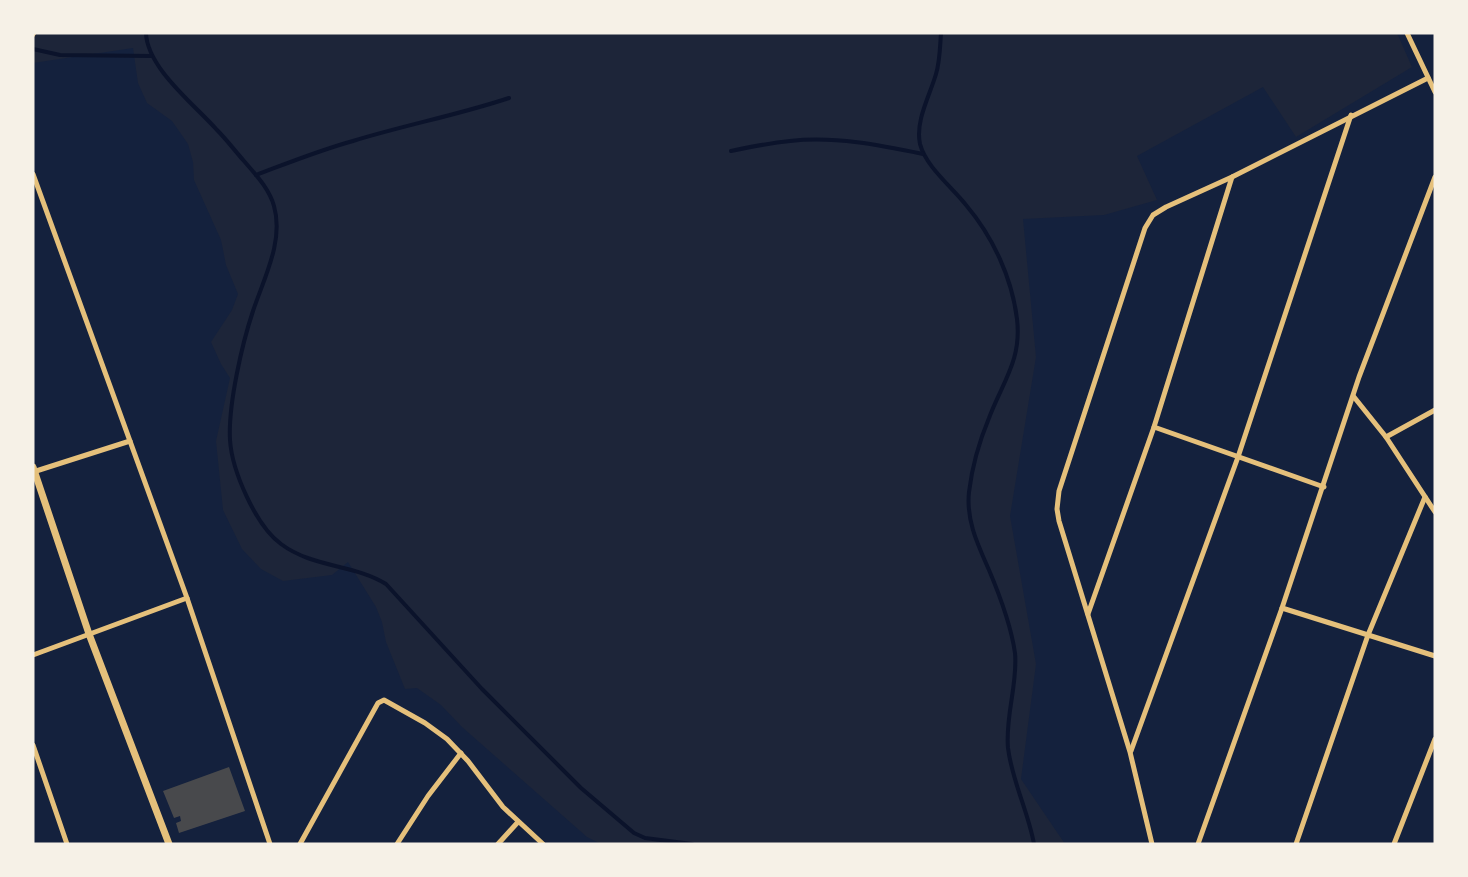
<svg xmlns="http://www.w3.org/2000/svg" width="1468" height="877" font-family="Figtree,sans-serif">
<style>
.green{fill:#1d2539}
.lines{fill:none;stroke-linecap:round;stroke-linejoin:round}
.stream{stroke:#0b132b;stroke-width:4}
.building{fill:#48494c}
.service{stroke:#e5c07b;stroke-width:3}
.minor{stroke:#e5c07b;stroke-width:5}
.tertiary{stroke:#e5c07b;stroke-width:7}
</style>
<rect width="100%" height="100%" fill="#14213d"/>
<polygon class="green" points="33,33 1397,33 1412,67 1296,137 1263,87 1137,156 1157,200 1104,215 1023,219 1036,357 1010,516 1036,664 1021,779 1065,844 601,844 587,837 462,727 441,705 417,688 405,689 386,642 382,622 376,607 348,562 332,575 283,581 261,569 242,549 223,510 216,441 230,378 221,364 211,342 232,310 238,294 226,265 221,240 194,180 193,162 188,144 172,121 147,103 138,83 133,48 33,63"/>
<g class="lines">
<g class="stream">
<path d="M146,33C147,68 195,105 217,130C227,140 235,151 244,161C255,174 269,188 274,206C284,241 264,278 253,311C242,344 228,405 230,440C232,471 256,526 281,544C313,568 354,564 386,584L482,689L581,788L634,833L645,838L692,844"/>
<path d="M941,33C940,46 940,61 936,74C930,95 915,121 920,144C926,167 952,187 966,205C993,237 1012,278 1017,319C1022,360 1002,383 989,418C979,442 972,467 969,492C966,521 978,545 989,570C1000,596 1011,625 1015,653C1018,684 1005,716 1008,748C1012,781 1028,811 1034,844"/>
<polyline points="33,49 60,55 151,56"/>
<path d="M731,151C750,147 770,143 790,141C835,136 880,145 923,154"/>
<path d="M256,175C288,163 320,150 353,141C405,125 458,115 509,98"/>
</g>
</g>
<polygon class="building" points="229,767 245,811 179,833 176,823 181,821 180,816 174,818 163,791"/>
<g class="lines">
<polyline class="service" points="33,36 35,33"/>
<g class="minor">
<polyline points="1407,33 1435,92"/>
<polyline points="33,174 187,598 270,844"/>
<polyline points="1354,397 1386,437 1435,512"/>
<polyline points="1154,427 1324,487"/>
<polyline points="1386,437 1435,410"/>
<polyline points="33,472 130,441"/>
<polyline points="1282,608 1435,656"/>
<polyline points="1088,614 1154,427 1232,177"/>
<polyline points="33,655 187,598"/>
<polyline points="33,745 67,844"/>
<polyline points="1131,751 1238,457 1351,115"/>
<polyline points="300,844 378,703 384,700 425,723 447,739 468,761 503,807 543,844"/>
<polyline points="397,844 428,796 461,753"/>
<polyline points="498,844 518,822"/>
<polyline points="1152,844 1130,752 1059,521 1057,509 1059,491 1145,228 1153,215 1166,207 1232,177 1428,78"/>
<polyline points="1198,844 1282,608 1359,377 1435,177"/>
<polyline points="1296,844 1368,635 1425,497"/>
<polyline points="1394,844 1435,739"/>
</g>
<polyline class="tertiary" points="33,467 89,634 169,844"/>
</g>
<rect width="1468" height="877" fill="none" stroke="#f6f1e7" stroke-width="69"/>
</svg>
